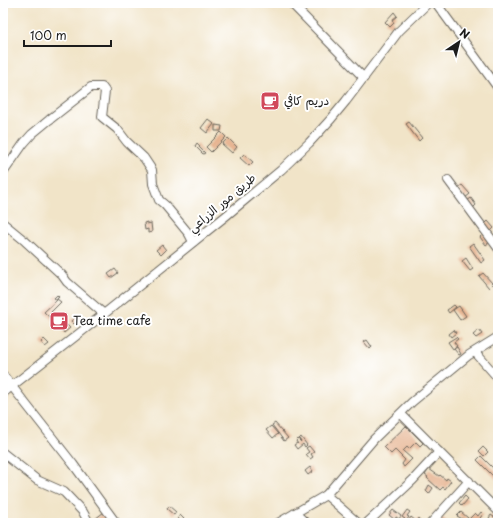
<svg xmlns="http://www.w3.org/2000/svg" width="501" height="526" font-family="'Playpen Sans','Playpen Sans Arabic',sans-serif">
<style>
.building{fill:#e6b390}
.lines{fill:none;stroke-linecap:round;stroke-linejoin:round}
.minor-casing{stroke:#676258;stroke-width:10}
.minor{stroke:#fff;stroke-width:8}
.labels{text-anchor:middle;stroke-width:4;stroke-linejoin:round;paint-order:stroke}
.poi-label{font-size:12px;fill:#1c1c1c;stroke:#fff;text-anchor:start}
.street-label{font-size:12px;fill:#1c1c1c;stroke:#fff}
</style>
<rect width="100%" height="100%" fill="#fff"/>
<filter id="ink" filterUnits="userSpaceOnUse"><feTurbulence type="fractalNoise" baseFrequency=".025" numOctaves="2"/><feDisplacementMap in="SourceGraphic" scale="8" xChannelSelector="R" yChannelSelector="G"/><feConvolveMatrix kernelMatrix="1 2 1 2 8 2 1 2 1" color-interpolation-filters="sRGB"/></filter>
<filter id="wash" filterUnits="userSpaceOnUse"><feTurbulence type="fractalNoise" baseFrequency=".012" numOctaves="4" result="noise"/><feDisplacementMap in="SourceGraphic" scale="16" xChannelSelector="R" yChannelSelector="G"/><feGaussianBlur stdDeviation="0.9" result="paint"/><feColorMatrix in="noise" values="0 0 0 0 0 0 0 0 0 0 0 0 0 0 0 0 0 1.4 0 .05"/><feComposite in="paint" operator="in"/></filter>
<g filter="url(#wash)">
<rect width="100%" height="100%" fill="#f1e4c8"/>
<g id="blocks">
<g class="building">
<polygon points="394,12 397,16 392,20 394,23 390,27 385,22"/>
<polygon points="208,119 214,124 207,133 201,128"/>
<polygon points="409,122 422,138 419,141 406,124"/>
<polygon points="215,125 222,126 221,131 215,131"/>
<polygon points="221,132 226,137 211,152 206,147"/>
<polygon points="228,138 237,147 232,153 222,144"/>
<polygon points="197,143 200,146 199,147 205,153 203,154 195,146"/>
<polygon points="244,154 253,162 249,166 240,158"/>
<polygon points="462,185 470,194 465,198 458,188"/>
<polygon points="471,198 476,205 473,208 467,201"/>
<polygon points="488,221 494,228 491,231 485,224"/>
<polygon points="147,222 147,224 151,223 152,232 148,233 148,229 145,230 144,223"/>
<polygon points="484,233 491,241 486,245 480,237"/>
<polygon points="473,243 485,260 481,263 469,246"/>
<polygon points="162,245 166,250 161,255 156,250"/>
<polygon points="466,258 473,269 470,271 462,261"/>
<polygon points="115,269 118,273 111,278 108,274"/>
<polygon points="483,273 493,284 489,288 479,276"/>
<polygon points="57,295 59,297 57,299 61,302 51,312 65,326 62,329 44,312 57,300 54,298"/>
<polygon points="454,305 456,307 449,313 447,310"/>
<polygon points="459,306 466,316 460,320 453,310"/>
<polygon points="77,316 79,319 74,324 71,321"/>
<polygon points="67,325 70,328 64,333 62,330"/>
<polygon points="454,330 456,333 451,337 449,334"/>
<polygon points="479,330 482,334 476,338 473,335"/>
<polygon points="456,337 458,339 454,342 457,346 453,349 448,342"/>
<polygon points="44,339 49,344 45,347 41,342"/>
<polygon points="367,340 372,347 370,349 364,342"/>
<polygon points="457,347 461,354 459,355 454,349"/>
<polygon points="275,423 288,438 284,441 272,425"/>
<polygon points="271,426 278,434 273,438 266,430"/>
<polygon points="406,426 423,443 420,446 416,442 409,449 407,447 403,451 412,459 404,467 402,464 405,460 395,450 391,454 384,447"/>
<polygon points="301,437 307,445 305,447 303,444 297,449 294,445 297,443 298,444 296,441 298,439 301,442 299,439"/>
<polygon points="309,446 314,452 311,454 313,457 310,459 306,454 309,452 306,448"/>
<polygon points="483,447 488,452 484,456 479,451"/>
<polygon points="481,456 498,473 498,481 477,460"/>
<polygon points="310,467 313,471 308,475 305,471"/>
<polygon points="429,469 439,476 440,475 446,480 447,478 451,481 445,489 443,487 440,490 427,478 428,477 425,475"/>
<polygon points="429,485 433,488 429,494 426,491"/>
<polygon points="465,496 468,499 462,506 459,503"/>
<polygon points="169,506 176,512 174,515 167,509"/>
<polygon points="393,510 401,516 399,519 396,517 395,520 389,515"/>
<polygon points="407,510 410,512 407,516 409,517 406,521 408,523 397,523 399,521 401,522 405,519 402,517"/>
<polygon points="104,512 112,523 98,523 95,519"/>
<polygon points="461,512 468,518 466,521 457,516"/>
<polygon points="481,512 483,514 478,521 480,523 474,523 469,519 475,513 478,516"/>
<polygon points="180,515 187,522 186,523 183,523 178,518"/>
<polygon points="491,515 497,519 494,523 489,518"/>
<polygon points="411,517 416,521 418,518 420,520 418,523 412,523 409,520"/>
<polygon points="442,517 449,523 439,523"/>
</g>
</g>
</g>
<g filter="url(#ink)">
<use href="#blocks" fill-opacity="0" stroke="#676258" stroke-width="1"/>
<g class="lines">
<defs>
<g id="minor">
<polyline points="291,3 364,78"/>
<polyline points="436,3 498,88"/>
<polyline points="3,173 24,143 32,134 49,120 91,87 102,87 105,91 102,117 117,129 127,142 144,158 152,170 153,184 159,200 165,205 189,234 193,242"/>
<polyline points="448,180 498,248"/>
<polyline points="3,223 25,241 62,275 67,282 104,314"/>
<polyline points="475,352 498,378"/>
<polyline points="3,375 73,464 116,523"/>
<polyline points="3,393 104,314 227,215 281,170 309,143 331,119 346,101 399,31 428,3"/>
<polyline points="401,414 498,511"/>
<polyline points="3,453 37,480 64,492 83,512 89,523"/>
<polyline points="326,495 358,523"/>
<polyline points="295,513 306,523"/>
<polyline points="278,523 326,495 374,439 412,402 469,355 498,337"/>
<polyline points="367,523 413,480 439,452"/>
<polyline points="431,523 469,481"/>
</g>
</defs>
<use href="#minor" class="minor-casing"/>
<use href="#minor" class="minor"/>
</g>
</g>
<defs>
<symbol id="cafe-square" viewBox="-11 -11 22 22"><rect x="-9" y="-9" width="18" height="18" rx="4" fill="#d1495b" stroke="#fff"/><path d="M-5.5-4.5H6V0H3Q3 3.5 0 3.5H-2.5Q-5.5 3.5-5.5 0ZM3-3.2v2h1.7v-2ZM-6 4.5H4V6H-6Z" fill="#fff"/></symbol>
</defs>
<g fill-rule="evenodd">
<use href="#cafe-square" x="259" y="90" width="22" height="22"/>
<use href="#cafe-square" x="48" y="310" width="22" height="22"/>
</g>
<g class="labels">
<g class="poi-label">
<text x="284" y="105">دريم كافي</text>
<text x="73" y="325">Tea time cafe</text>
</g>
<g class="street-label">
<text transform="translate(222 203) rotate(-40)" y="4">طريق مور الزراعي</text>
</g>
</g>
<rect width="501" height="526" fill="none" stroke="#fff" stroke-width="16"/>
<g transform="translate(459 42) rotate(35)" stroke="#ffffff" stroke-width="3" paint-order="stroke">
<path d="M0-3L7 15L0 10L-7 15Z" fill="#1c1c1c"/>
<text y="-6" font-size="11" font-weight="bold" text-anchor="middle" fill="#1c1c1c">N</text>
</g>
<path d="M24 40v6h87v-6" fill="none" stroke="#1c1c1c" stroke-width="2"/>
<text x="30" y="40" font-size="12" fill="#1c1c1c" stroke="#ffffff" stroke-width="3" paint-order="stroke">100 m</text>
</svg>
